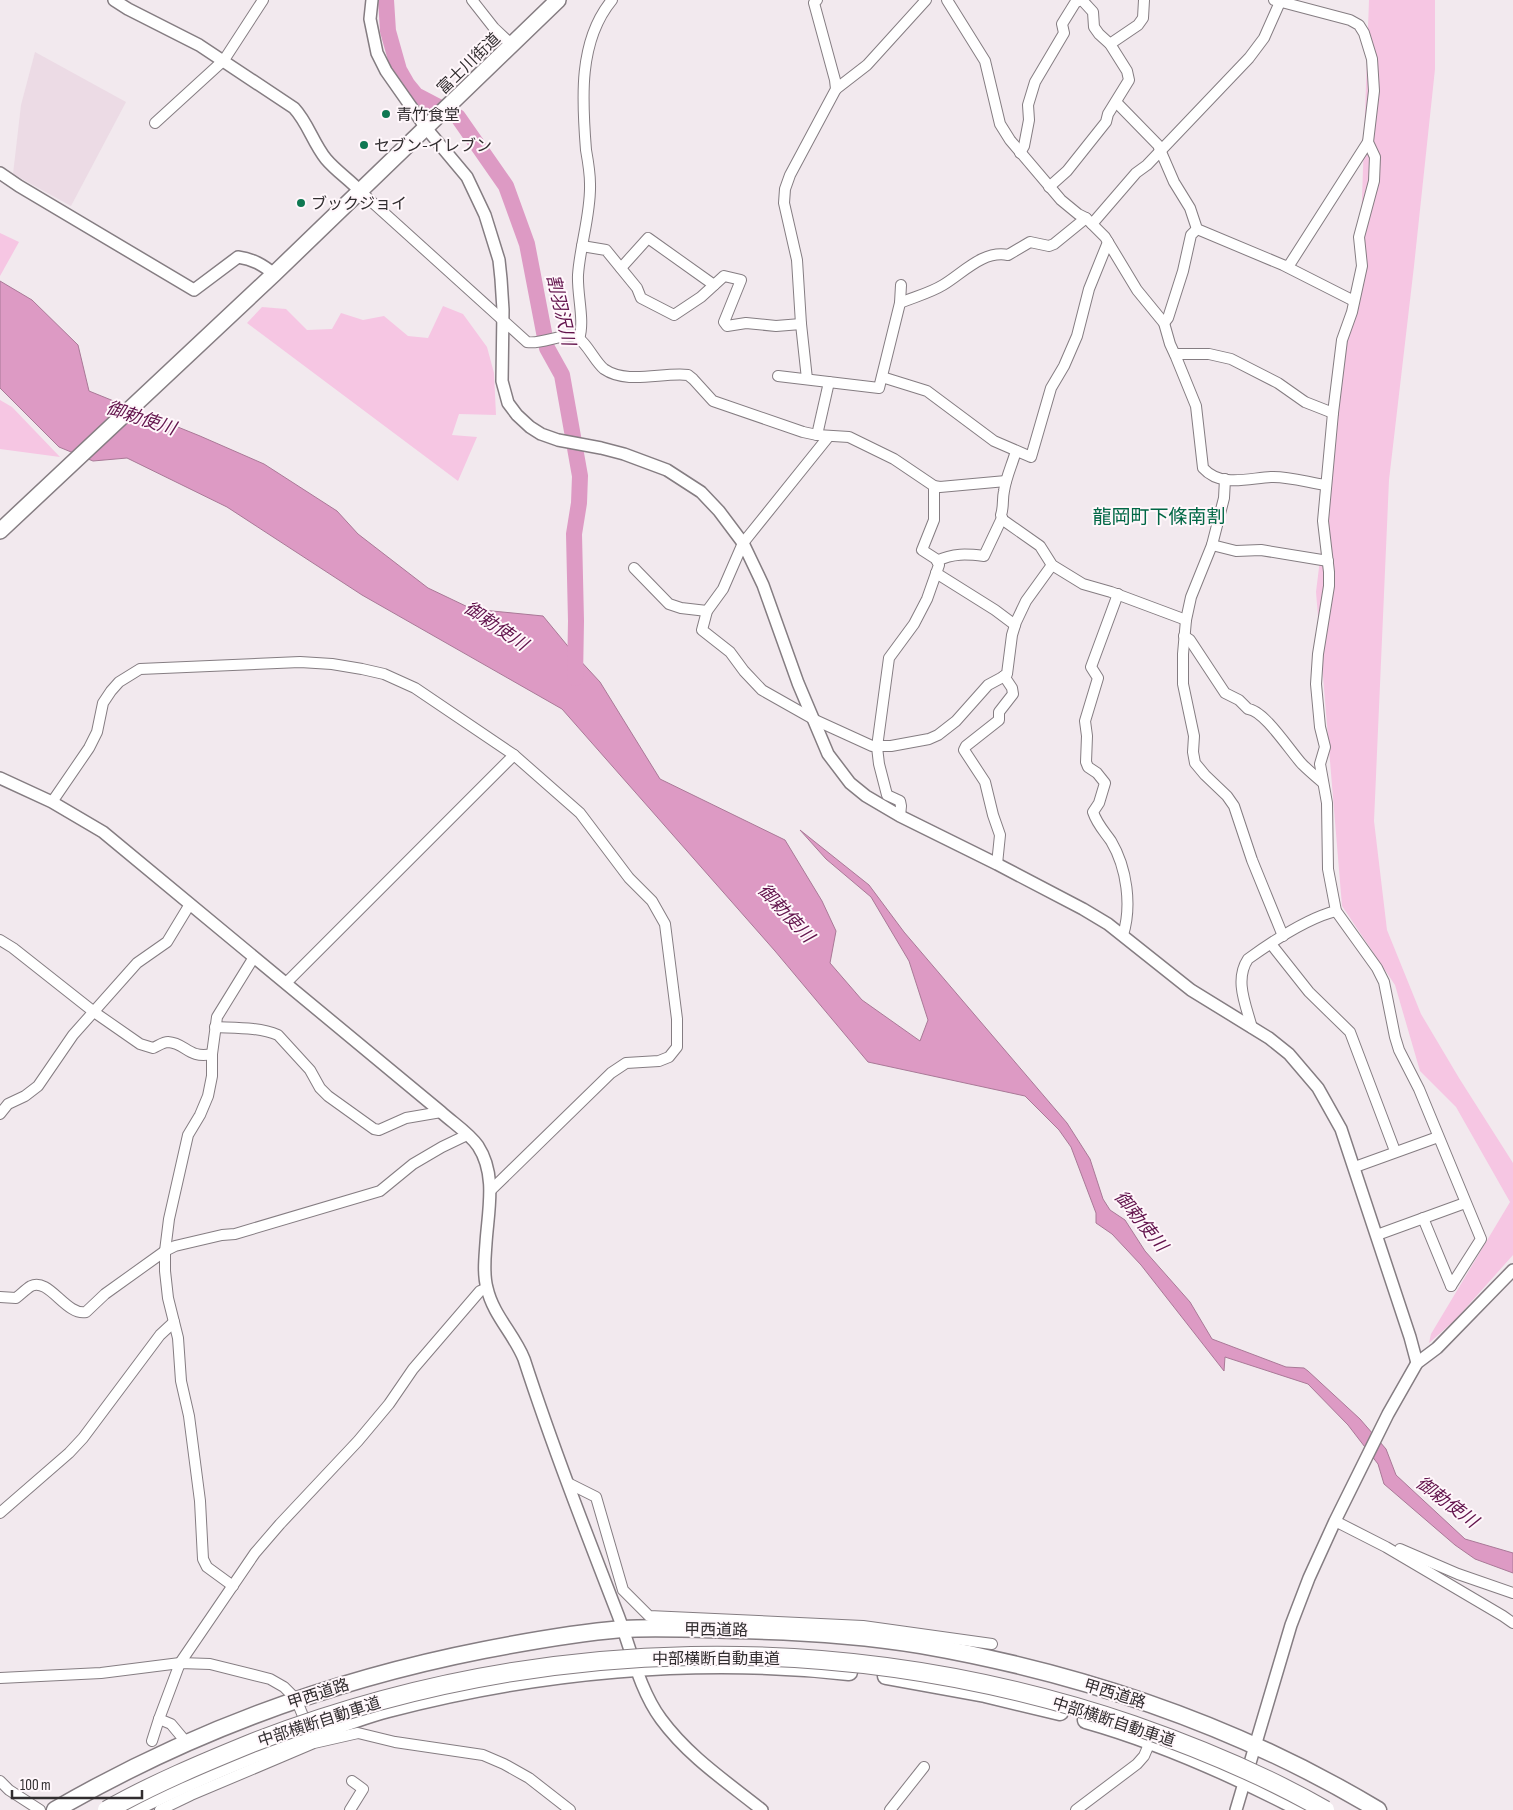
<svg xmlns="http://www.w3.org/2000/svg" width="1513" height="1810" font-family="'Sofia Sans Condensed','Noto Sans JP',sans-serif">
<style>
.built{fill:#ecdbe5}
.green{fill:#f6c6e3}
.water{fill:#dd9ac4;stroke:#a97997}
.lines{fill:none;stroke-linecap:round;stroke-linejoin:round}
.river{stroke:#dd9ac4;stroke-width:16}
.minor-casing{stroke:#857d82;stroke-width:12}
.tertiary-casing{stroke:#857d82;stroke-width:14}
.primary-casing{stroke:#857d82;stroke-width:18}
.trunk-casing{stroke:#857d82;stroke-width:19}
.minor{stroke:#fff;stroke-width:10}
.tertiary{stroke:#fff;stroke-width:11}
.primary{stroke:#fff;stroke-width:15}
.trunk{stroke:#fff;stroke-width:16}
.motorway-bridge-casing{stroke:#857d82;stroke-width:20;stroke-linecap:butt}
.motorway-bridge{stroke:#fff;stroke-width:18}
.poi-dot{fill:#0f7852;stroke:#fff7fb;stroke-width:2}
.labels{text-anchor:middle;stroke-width:4;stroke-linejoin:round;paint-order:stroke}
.street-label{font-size:16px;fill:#312d2f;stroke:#fff7fb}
.poi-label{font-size:16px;fill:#312d2f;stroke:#fff7fb;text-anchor:start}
.water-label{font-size:18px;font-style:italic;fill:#62134c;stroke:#fff7fb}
.quarter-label{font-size:19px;fill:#016745;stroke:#fff7fb}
</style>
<rect width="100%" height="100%" fill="#f2e9ee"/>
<polygon class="built" points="35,52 126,102 71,206 13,174 21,105"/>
<g class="green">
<polygon points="1369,0 1435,0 1435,69 1414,266 1389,480 1374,821 1387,930 1421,1014 1459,1078 1513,1163 1513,1255 1455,1320 1429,1343 1431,1334 1510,1202 1456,1107 1420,1071 1395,985 1342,906 1316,592 1361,226"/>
<polygon points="0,233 19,242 0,276"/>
<polygon points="443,306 463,314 487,347 494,373 496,415 459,414 452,435 477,437 458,481 247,323 262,307 286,309 307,330 332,329 341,313 363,320 384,316 408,336 428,338"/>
<polygon points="0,400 12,407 60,457 0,449"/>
</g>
<polygon class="water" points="0,281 32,300 78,345 89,391 200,436 264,464 337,511 358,534 428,588 472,609 543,616 576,656 600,682 660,779 785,840 822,901 836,931 830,963 862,1000 920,1041 928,1020 909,961 871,897 826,859 800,830 869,885 904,932 1067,1123 1090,1159 1103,1199 1110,1210 1125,1220 1145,1251 1190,1302 1212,1339 1286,1367 1304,1368 1308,1371 1360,1419 1386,1449 1396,1475 1465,1539 1513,1553 1513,1573 1475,1559 1455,1545 1384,1484 1378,1464 1348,1425 1308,1384 1225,1357 1224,1371 1141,1265 1112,1234 1096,1223 1096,1213 1071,1147 1059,1130 1025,1096 868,1062 775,951 562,709 362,595 227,507 127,458 93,461 59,447 0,388"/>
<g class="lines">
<polyline class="river" points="386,0 388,31 399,70 407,84 416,95 458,117 506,186 527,244 547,348 562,375 580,476 579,503 574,534 576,621 575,678"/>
<defs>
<g id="minor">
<polyline points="472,0 494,28 512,45"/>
<path d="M947,0L985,61L1000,124L1010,140L1061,200L1078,214L1086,218L1105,237L1137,290L1164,323L1170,344L1176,357L1196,406L1203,468C1221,488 1249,478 1271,477C1288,476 1310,483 1326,485"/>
<polyline points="1274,0 1350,20 1359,25 1364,33 1372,59 1374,91 1368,142 1375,157 1374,181 1359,237 1362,266 1352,312 1342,340 1333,413 1323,521 1329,572 1329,586 1318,654 1316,684 1320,727 1325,747 1320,764 1327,803 1328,869 1336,911 1377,968 1384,982 1395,1037 1399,1050 1419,1089 1481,1239 1451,1286"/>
<polyline points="1110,44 1138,25 1143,18 1144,0"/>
<polyline points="836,89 867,65 926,0"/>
<polyline points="1116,102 1158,145 1174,182 1190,208 1197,229 1283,265 1354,301"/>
<polyline points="155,123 224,60 263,0"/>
<polyline points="1020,153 1024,146 1029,120 1028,105 1035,82 1064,33 1062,24 1075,3 1080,0"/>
<polyline points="1049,187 1067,171 1106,122 1108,114 1129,80 1127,71 1110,44 1099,34 1094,27 1093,12 1082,0"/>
<path d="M361,192L527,342C542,345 563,332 576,337C586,341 595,362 604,369C627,385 662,372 688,375L693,379L713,401L803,432L817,435L849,437L894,459L934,486L940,487L1006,481"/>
<polyline points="1092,224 1136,173 1147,165 1249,58 1264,38 1280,2"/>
<polyline points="582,246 606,250 637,288 641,298 674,315 701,297 724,276 741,280 724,322 727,326 746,323 776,326 801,324"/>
<polyline points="1288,267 1368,142"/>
<polyline points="621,268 648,238 714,285"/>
<path d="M900,303C914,297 930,293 943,285C963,273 983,250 1008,255L1030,242L1049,246L1054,244L1086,218"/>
<polyline points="1164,323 1168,318 1183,271 1191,235 1197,229"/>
<path d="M579,339C585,321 577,295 578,275C580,245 591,214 590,184C590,173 588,161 586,150C582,100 578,41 612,0"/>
<polyline points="1175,354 1209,354 1231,359 1278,383 1305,402 1333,413"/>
<polyline points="778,376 879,388 900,303 901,285"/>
<polyline points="882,377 927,391 994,441 1031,457 1051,388 1064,366 1077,336 1089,289 1108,242"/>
<polyline points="807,379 801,324 797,260 784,203 785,189 790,175 836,89 835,80 814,3 817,0"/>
<polyline points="817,435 829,382"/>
<polyline points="829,436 743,543 723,589 707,611 702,630 730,652 744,671 762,690 815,720 872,746 891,746 929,739 938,735 956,721 988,685 1001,678 1007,674 1012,635 1016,622 1026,601 1052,565"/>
<path d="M1016,451C1012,465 1006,477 1004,491C1002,500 1004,506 1001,515L1003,520L1040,546L1052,565L1083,584L1111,592L1186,620"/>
<polyline points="1225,479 1224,498 1212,545 1191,597 1186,620 1183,654 1183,684 1194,736 1193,752 1195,763 1205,775 1227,796 1234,806 1252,860 1283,936"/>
<polyline points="1212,545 1236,551 1261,550 1328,561"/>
<path d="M937,561C953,553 967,554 984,556L1002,518"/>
<polyline points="634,568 669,604 681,608 707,611"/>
<polyline points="936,573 995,610 1015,625"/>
<path d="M1118,594L1091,667L1098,678L1085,721L1087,736L1086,762L1088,767L1097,773L1105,783L1099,803L1093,812C1097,824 1104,831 1111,841C1127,868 1132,906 1123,935"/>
<path d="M1184,636L1190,640L1225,693L1239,700L1248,709C1264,710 1290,751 1302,764C1308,770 1315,776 1322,782"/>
<polyline points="52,802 89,748 97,732 103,703 111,691 119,682 140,669 300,662 332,664 362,669 384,674 415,688 514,755 580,813 629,878 652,901 665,924 677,1019 677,1047 669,1057 659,1061 626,1063 611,1073 490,1191"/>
<polyline points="900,816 901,806 900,801 887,795 879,764 877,747 889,658 914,624 927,599 939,565 936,559 922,550 934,520 934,486"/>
<polyline points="997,864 1000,835 993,815 985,782 964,750 966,746 999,720 999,712 1013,694 1012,688 1004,676"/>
<path d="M0,940L13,948L94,1012L140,1044L153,1048C158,1046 163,1042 168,1042C186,1043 188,1059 212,1054"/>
<polyline points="1271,944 1309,992 1350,1032 1395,1151"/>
<polyline points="286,983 514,755"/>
<path d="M215,1027C236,1028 259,1027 278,1035L310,1070L320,1088L328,1096L374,1129L379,1130L406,1118L441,1112"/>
<path d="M1252,1028C1246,1005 1234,980 1248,959C1273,941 1307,918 1336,911"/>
<polyline points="0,1114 8,1104 25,1096 38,1086 73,1035 137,963 167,942 190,904"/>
<polyline points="1355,1167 1438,1137"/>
<polyline points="1423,1218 1451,1286"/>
<polyline points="1377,1235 1465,1203"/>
<path d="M0,1297L16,1298C20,1295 26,1289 31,1286C49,1277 66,1316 86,1312L105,1294L165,1251L175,1246L222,1235L235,1234L380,1191L413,1164L442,1147L467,1135"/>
<polyline points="568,1483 596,1497 623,1590 649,1616 863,1626 992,1644"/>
<polyline points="0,1513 69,1453 83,1438 160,1335 174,1322"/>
<polyline points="1335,1521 1386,1547 1503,1616 1513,1623"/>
<polyline points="1400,1549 1458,1574 1513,1593"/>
<polyline points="233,1586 207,1567 203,1559 200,1501 189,1416 181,1381 178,1338 168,1298 165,1271 165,1251 169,1219 188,1135 200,1115 208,1096 212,1076 212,1054 217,1017 254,957"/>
<polyline points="0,1678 101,1673 180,1663 210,1664 270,1679 284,1687 296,1699 308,1728"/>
<polyline points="159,1719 171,1724 186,1742"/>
<polyline points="152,1741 159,1719 180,1663 255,1553 280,1524 358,1441 389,1404 413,1369 480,1291 487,1288"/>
<polyline points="0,1781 9,1790 40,1810"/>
<polyline points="160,1810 191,1795 314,1743 358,1733 395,1742 483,1755 504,1764 529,1778 570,1810"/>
<polyline points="350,1810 363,1789 352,1781"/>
<polyline points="890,1810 924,1767"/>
<polyline points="1076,1810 1137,1764 1144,1756 1150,1742"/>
</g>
<g id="tertiary">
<path d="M114,0L128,9L199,45L294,108C308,123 313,143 326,159C336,171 350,180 361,192"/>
<polyline points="372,0 370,19 377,53 386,71 426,128 467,177 485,215 499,260 501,279 503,310 502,381 508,403 517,415 530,427 541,434 558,440 601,448 624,454 667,470 701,492 719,511 743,543 763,585 798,683 828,754 850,783 866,796 900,816 997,864 1083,909 1108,924 1191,990 1269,1038 1289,1054 1318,1088 1341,1129 1410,1337 1417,1363"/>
<path d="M0,173L19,186L194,290L238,257C253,259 263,265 274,274"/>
<path d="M0,778L52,802L103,832L441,1112C453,1123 469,1133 478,1146C497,1175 488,1211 486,1243C485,1258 483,1274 487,1288C493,1315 514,1334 524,1359C552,1445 585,1530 618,1615C631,1649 639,1689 661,1719C688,1756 727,1782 762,1810"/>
<polyline points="1236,1810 1291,1625 1309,1578 1335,1521 1388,1414 1417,1363 1437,1348 1513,1270"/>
</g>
<polyline id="primary" points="0,531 274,274 558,0"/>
<g id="trunk">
<polyline points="886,1676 985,1694 1060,1712"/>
<path d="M1086,1720C1160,1741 1234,1774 1303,1810"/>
<path d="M55,1810C191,1731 331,1680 484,1650C530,1641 576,1633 622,1629C659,1627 697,1629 734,1630C796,1631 859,1635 921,1645C1081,1673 1238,1726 1378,1810"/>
<path d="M131,1810C199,1776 268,1747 341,1724C356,1719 372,1713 388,1709C537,1670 695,1655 849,1672"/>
</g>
</defs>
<use href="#minor" class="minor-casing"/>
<use href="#tertiary" class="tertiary-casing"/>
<use href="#primary" class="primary-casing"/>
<use href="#trunk" class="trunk-casing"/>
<use href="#minor" class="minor"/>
<use href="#tertiary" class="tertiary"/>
<use href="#primary" class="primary"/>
<use href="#trunk" class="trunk"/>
<defs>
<path id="motorway-bridge" d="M107,1810C153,1784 203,1763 252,1743C535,1633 845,1627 1133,1725C1199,1748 1264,1775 1325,1810"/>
</defs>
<use href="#motorway-bridge" class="motorway-bridge-casing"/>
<use href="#motorway-bridge" class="motorway-bridge"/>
</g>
<g class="poi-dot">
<circle cx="386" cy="114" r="5"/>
<circle cx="364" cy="145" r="5"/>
<circle cx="301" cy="203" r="5"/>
</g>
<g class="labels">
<g class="street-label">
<text transform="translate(468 63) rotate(-44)" y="6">富士川街道</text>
<text transform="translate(716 1629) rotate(1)" y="6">甲西道路</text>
<text x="716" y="1664">中部横断自動車道</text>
<text transform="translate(318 1693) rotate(-18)" y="6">甲西道路</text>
<text transform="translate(1115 1693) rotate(17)" y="6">甲西道路</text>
<text transform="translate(319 1721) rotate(-18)" y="6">中部横断自動車道</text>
<text transform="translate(1114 1721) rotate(18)" y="6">中部横断自動車道</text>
</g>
<g class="poi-label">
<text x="396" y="120">青竹食堂</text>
<text x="374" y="151">セブン-イレブン</text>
<text x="311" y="209">ブックジョイ</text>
</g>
<g class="water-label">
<text transform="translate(561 310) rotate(77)" y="6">割羽沢川</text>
<text transform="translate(141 418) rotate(18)" y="6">御勅使川</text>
<text transform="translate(496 626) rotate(34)" y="6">御勅使川</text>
<text transform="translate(786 913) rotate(47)" y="6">御勅使川</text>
<text transform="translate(1141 1221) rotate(51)" y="6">御勅使川</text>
<text transform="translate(1447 1502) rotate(37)" y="6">御勅使川</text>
</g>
<g class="quarter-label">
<text x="1159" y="523">龍岡町下條南割</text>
</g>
</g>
<path d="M12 1790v8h130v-8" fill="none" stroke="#312d2f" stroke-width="2.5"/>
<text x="20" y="1790" font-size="15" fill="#312d2f" stroke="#fff7fb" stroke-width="4" paint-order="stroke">100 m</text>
</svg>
